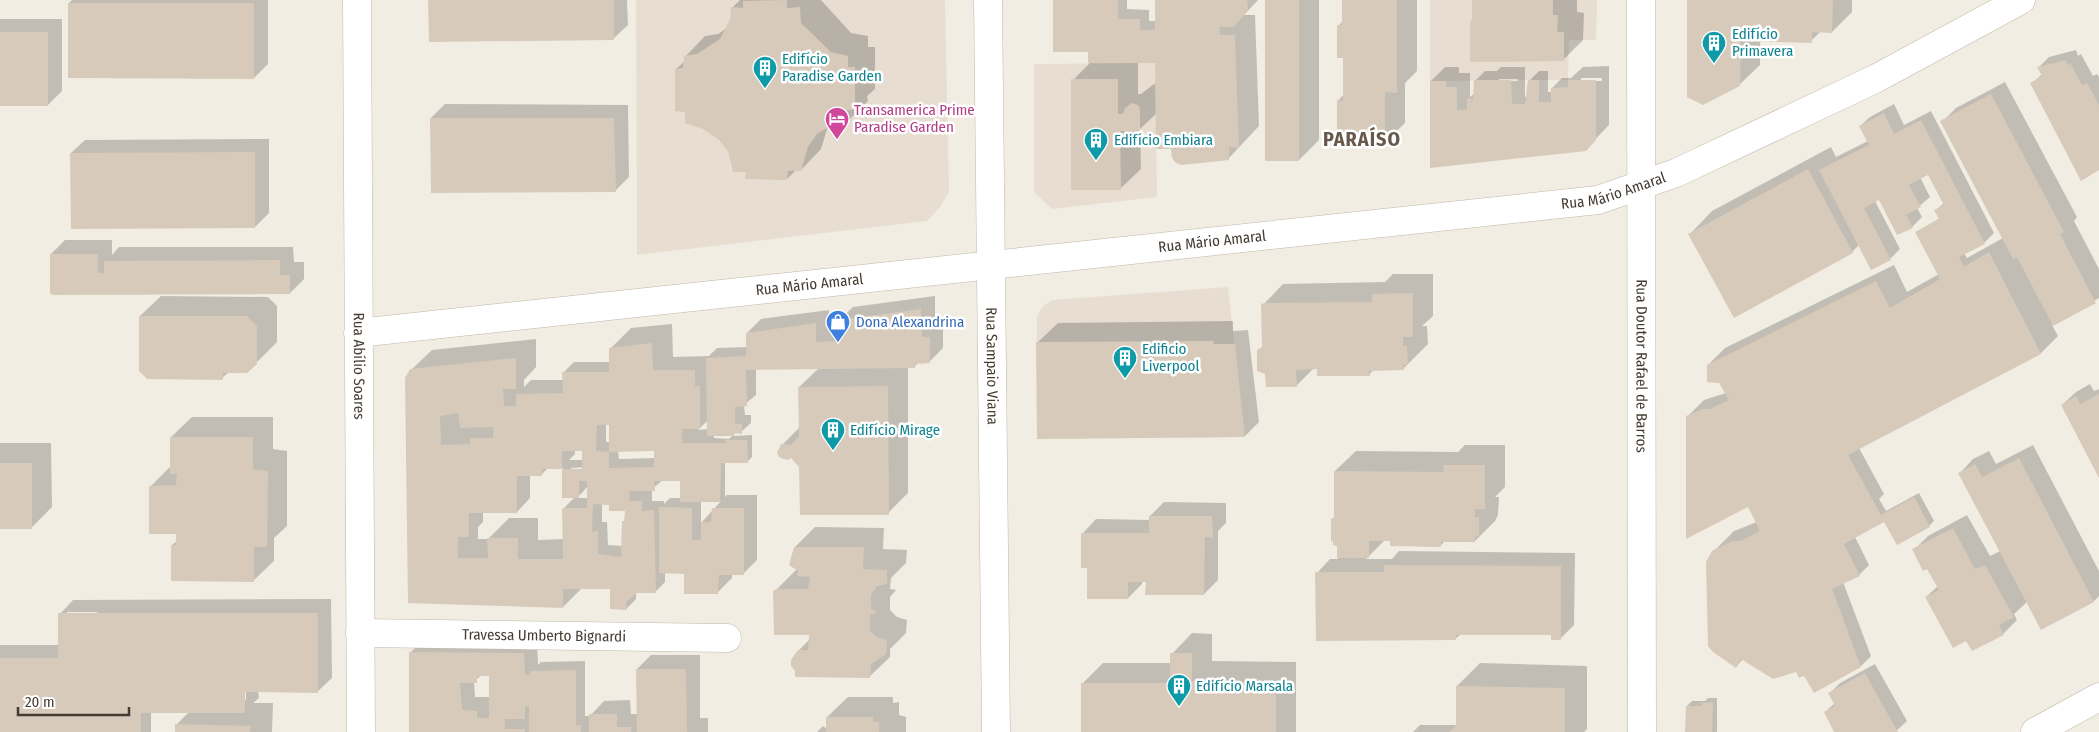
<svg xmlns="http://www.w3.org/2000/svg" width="2099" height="732" font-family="'Fira Sans Condensed',sans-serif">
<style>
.residential{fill:#e7ded1}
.shadow{fill:#0003;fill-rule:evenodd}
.building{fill:#d7cabb;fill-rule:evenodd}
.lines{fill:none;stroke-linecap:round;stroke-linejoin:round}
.minor-casing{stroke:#c1b6a9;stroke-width:29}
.minor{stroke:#fff;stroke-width:28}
.labels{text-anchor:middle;stroke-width:5;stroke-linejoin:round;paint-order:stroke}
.culture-label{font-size:15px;fill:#0d838f;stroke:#fff;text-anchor:start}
.hotel-label{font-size:15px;fill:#b23c85;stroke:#fff;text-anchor:start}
.street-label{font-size:15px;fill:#443c33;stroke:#fff}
.shop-label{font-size:15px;fill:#366cbe;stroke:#fff;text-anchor:start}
.district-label{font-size:20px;font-weight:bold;letter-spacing:1px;fill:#68594a;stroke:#fff}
</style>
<rect width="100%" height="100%" fill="#f2ede3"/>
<g class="residential">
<polygon points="636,0 945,0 949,192 940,207 927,221 637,255"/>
<polygon points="1430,0 1597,0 1596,40 1569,40 1568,80 1430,81"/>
<polygon points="1155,63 1157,197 1052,209 1034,192 1034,64"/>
<polygon points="1228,287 1245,437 1037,439 1037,316 1043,306 1052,300"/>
</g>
<g class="shadow">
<polygon points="72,0 268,0 268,64 254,78 69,3"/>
<polygon points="429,0 627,0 628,25 614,38"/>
<polygon points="740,0 821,0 851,33 868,36 868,47 875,47 875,89 867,96 868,101 847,122 828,126 821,149 801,170 796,170 787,179 747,171 720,139 687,111 676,69 685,61 685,57 705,36 718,34 727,28 731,19 732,8"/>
<path d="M1054,0H1127V9L1149,10V21H1156V0H1258L1244,15H1255L1259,126L1228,159L1172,147L1157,113L1140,129L1141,169L1120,189L1073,80L1089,64V50ZM1138,62H1156L1157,84H1154L1141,94H1138Z"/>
<polygon points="1266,0 1319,0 1319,140 1299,160"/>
<polygon points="1343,0 1417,0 1417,71 1405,83 1405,123 1384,143 1374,143 1369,147 1338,101 1344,94 1344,57 1338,26 1343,21"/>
<polygon points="1474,0 1577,0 1577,12 1584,13 1583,40 1563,60 1471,21 1474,19"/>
<polygon points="1688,0 1852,0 1852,12 1832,32 1821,31 1811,41 1760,40 1760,65 1739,85"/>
<polygon points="0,19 62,19 62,91 48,105 0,105"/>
<polygon points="2076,50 2078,56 2081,54 2093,76 2097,74 2099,77 2099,169 2032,84 2042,74 2039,67 2049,57"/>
<path d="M1609,66V125L1585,150L1431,166V81L1445,67H1459V73H1470V97L1475,93V81L1485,71H1497L1501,67H1525V97H1527L1529,81L1539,71H1548V92H1552V88L1562,78H1571L1583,67ZM1581,78H1602V81H1581ZM1499,79H1518V81H1499Z"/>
<polygon points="2005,82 2077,217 2074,221 2099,269 2099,298 2052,325 2058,336 2041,353 1859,448 1884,494 1879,499 1886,511 1919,493 1934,521 1929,526 1885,520 1855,537 1869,565 1859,575 1843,582 1871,656 1861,666 1804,674 1797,670 1743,659 1736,667 1713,552 1734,531 1757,522 1749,505 1687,417 1704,400 1726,393 1708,365 1725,348 1894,265 1907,292 1939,274 1917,232 1940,218 1936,210 1944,203 1928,173 1920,177 1930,197 1917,208 1922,217 1912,227 1880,199 1875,201 1900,249 1890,259 1859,245 1852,252 1690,234 1712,211 1831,147 1836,157 1868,141 1860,126 1870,117 1894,104 1904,125 1931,111 1994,233 1984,243 1964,253 1967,258 2003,238 1942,122 1956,108"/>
<polygon points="445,104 628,105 629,177 615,191 431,118"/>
<polygon points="269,139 269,213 255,227 71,153 85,140"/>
<polygon points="65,240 112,240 112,255 119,247 293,247 294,262 304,262 304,279 290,293 52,293 51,254"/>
<polygon points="1393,274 1433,274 1433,316 1422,326 1427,326 1428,344 1403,369 1374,369 1369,375 1314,368 1296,386 1263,347 1263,305 1283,284 1385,282"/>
<polygon points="161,296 268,297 277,306 277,342 256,363 229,372 222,378 140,316"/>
<path d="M935,296V323H943V348L929,362L918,363L914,367H908V493L888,513L800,466L782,445L800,427L799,387L819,368H756V395L744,405L745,415H751V423L741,432H736L733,436L752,435V457L747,462H725V497L727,495H757V560L743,574H732V578L718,592L685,572H665V582L655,592L636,593V599L626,609L611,588H582L563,607L409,602L411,370L432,350L536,339V367L524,380V387L531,380H564V372L574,362H611V348L631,328L672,324L673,357L709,356L717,348L747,347V333L761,319L829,310V328H839V320L853,307ZM708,420V429L698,430ZM610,422V442H606V424ZM714,435H733L729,439L714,438ZM575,450H584V460H569L575,454ZM655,450V458L619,459L618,451ZM589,467V470H571V468ZM548,468H563L564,497H575L564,508V539L538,540V518H509L488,539H478V527L483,522V512H517L530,498V475H541ZM664,479L681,480V498H670L664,504V501H652V489ZM588,486V498H576L581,494ZM701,501H721L701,523ZM602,503H610L626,510V519L623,522V546L608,545L607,522H602Z"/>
<polygon points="1233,321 1233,331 1248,330 1259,422 1245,436 1039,437 1037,343 1058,323"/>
<polygon points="2090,384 2094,391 2099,389 2099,475 2062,405 2076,392"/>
<polygon points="192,417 273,417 273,449 287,451 287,526 274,538 274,561 253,581 172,545 177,541 178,533 151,486 171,466 171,437"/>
<polygon points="0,443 51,443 52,507 31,528 0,528"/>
<polygon points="1465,445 1505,445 1505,487 1495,497 1499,497 1498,515 1495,521 1475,541 1445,541 1441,545 1385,540 1366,559 1392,559 1399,551 1575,553 1574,625 1560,639 1552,634 1461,634 1455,639 1317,573 1330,559 1338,559 1335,471 1356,451 1458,452"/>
<polygon points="2033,445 2099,571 2099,596 2094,601 2041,629 2027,602 2014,614 2017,620 2003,634 1973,650 1966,639 1926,597 1938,586 1928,567 1914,550 1928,536 1967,515 1990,556 2000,551 1960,473 1973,459 1989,451 1996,464"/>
<polygon points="1164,502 1226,503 1226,523 1218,531 1218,580 1204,594 1142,580 1142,584 1128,598 1088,567 1083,533 1096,519 1150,520 1150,516"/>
<polygon points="815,527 884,528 883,549 907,550 906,563 891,578 890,589 896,590 890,597 890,610 897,617 907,620 906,633 890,649 890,657 869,677 799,650 810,639 810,634 774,592 797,569 795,547"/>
<path d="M331,599L332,678L318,691H258L259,698L253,703H273L272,732H176V725L189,712H151V732H0V645H59L60,614L73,600ZM67,612H98L95,614H67ZM243,689H246V700H244Z"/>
<polygon points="1192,633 1212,634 1212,661 1296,662 1296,732 1083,732 1083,683 1103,663 1172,663 1172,654"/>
<path d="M424,639L537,640L538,665L541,662L585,661V716H590L604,701L630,700L631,714H638L637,669L651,655H700V718H708V732H410V653ZM483,674H490V697H475L474,681Z"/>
<polygon points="1480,663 1587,666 1587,729 1584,732 1413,732 1420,725 1457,725 1457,686"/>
<polygon points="1875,664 1907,721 1895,732 1836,732 1825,712 1835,703 1830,693 1840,683"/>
<polygon points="848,697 893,697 893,703 899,702 899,715 906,717 906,732 817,732 823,726 827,729 827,717"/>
<polygon points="1708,698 1717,698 1717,732 1687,732 1687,706 1692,701 1705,701"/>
</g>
<g class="building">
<polygon points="428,0 614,0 614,40 429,42"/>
<polygon points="787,0 787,8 800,7 801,23 831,52 848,56 848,67 855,67 855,110 847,110 848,123 827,128 817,134 808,147 801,171 788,171 787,180 745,179 746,172 733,172 728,151 719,140 703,129 685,123 685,112 675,111 675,69 683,68 684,56 697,54 720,39 730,19 731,7 743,8 743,1"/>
<polygon points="1053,0 1118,0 1118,19 1140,19 1140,30 1155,30 1155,0 1247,0 1248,10 1234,27 1219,27 1220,35 1235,35 1239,148 1229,147 1229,160 1182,165 1176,163 1172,158 1171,149 1156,149 1155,63 1088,63 1088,52 1053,52"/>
<rect x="1265" y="0" width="34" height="161"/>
<polygon points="1342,0 1397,0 1397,93 1385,92 1385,144 1370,144 1370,148 1351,148 1351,144 1337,144 1337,100 1343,101 1343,58 1337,58 1337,25 1342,25"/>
<polygon points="1472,0 1553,0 1553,15 1558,15 1557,32 1564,32 1564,61 1470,62 1470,21 1472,21"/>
<polygon points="1687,0 1833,0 1832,33 1812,32 1812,43 1741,41 1740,86 1703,105 1687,97"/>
<polygon points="68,3 254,3 254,79 68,78"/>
<rect x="0" y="32" width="48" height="74"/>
<polygon points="2066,60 2068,65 2070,63 2082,85 2087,83 2099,105 2099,170 2081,181 2030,83 2042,76 2037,67"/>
<polygon points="1071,79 1118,79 1118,114 1123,114 1125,108 1132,103 1138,105 1140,108 1140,132 1120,131 1121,190 1071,190"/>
<polygon points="1474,80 1511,80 1512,104 1525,104 1528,80 1539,80 1539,102 1551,102 1551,88 1568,87 1568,80 1596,80 1596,140 1586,151 1430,168 1430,81 1446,81 1446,87 1457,87 1457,110 1467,110 1467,98 1473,99"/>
<polygon points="1991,94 2064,232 2060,234 2096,303 2053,326 2017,257 2013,259 1940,121"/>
<polygon points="1884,113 1894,134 1921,120 1985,244 1959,257 1964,267 1989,252 2041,354 1848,455 1881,515 1914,497 1930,527 1897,545 1884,522 1844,544 1860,576 1832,589 1861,667 1814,693 1804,676 1799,678 1796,672 1773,679 1741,659 1736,668 1713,652 1708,646 1706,562 1712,551 1732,541 1741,541 1760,531 1748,507 1686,539 1686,416 1703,409 1710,409 1729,400 1719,383 1707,382 1707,365 1876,281 1890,308 1940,279 1915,232 1939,219 1934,210 1944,205 1928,175 1909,185 1921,207 1906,215 1913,228 1897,235 1879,200 1864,208 1891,260 1871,270 1819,170 1869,145 1859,126"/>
<polygon points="430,118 614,118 616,192 431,193"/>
<polygon points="255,152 255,228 71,229 70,153"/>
<polygon points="1808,169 1853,253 1734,318 1688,234"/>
<polygon points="50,254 98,254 98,273 104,273 104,261 280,260 280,275 290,275 290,294 54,295 50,294"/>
<polygon points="1413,293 1413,337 1403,337 1403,346 1407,346 1408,365 1403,365 1404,370 1369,371 1370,376 1317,376 1317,369 1296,370 1297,387 1266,387 1265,374 1257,371 1257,350 1262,347 1261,304 1265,303 1372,302 1372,294"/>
<polygon points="921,309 922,337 930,337 930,363 915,364 915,368 746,370 747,406 735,407 735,424 742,424 742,434 734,433 734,436 707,436 706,358 746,356 746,333 816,323 816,342 838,341 838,320"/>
<polygon points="139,316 247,316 257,326 257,364 247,373 223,373 223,380 147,379 139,371"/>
<polygon points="1214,341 1213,344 1235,344 1245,437 1037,439 1036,342"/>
<path d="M652,343L653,370H695V386H700V429H682V443H726V440H747L748,463H721L720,502H680V481H654L655,491H629V501H642V511L654,510L656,593H637L626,602L627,610L610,609V589H563V608L408,603L405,378L410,369L516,358V389H503L504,406H516V394L563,393L562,372H609V348ZM458,413L460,428L493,427V438H470V444L441,445L440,416ZM597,425H609V452L654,451V467L609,468V452L596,451ZM562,451H582V469H562ZM542,469H562V498H579V481H587V508H562L563,559H518V538H487L488,558H458V537H469V513H517V476H542ZM593,504L609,505V511H625L624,521H622L621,557L598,554V531L592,532Z"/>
<polygon points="888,386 889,515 800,515 799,467 791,458 788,460 780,458 777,453 781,444 791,445 799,436 798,387"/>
<polygon points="2099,394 2099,478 2061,405 2076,396 2080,404"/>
<polygon points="170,437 253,437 253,469 268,471 267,547 254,547 254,582 171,581 171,545 176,545 176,534 149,534 149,486 176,485 177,474 170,474"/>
<polygon points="2019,458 2094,602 2041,630 1958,473 1975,464 1982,477"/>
<rect x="0" y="463" width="32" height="66"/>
<polygon points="1443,465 1485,465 1485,509 1475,509 1475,517 1479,517 1479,536 1475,537 1475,542 1441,542 1441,547 1390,546 1390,541 1369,541 1369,558 1337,558 1337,546 1333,545 1333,541 1331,542 1331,519 1334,517 1334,471 1444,472"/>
<polygon points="659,507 692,508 692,540 701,540 701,522 711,522 712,508 744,508 744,575 719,575 718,594 684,594 684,574 659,573"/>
<polygon points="1149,516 1212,516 1213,538 1205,537 1204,595 1145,595 1146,582 1128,582 1128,599 1087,599 1087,568 1081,568 1081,533 1149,533"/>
<polygon points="1953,528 1975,569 1985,565 2014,617 1999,625 2004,635 1972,651 1966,641 1953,648 1925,597 1939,590 1927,569 1923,571 1912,549"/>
<polygon points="794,547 864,547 863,569 887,570 887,584 877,586 871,595 871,609 876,611 876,613 870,614 870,631 877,637 887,640 886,654 871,664 870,678 795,677 795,671 791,666 791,660 798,650 808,650 809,635 774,635 773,591 776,589 808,589 810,577 797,576 798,571 789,565"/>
<polygon points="1384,565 1561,566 1561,640 1551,640 1551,635 1456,635 1456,640 1316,641 1315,572 1384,572"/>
<polygon points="58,613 318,613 318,693 245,692 245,713 141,713 141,732 0,732 0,658 58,658"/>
<path d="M409,652L524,653L525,675H530V671L576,670V725H581V732H529V706H525V719H505V729H525V732H409ZM477,676H489V718H477V711L462,710L460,683H477Z"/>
<polygon points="1170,653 1192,653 1192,681 1276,682 1276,732 1081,732 1081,683 1170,683"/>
<polygon points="636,669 686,669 687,732 637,732"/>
<polygon points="1865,673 1881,702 1898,732 1834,732 1824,712 1835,706 1828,693"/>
<polygon points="1456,686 1565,688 1565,732 1449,732 1456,725"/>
<polygon points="1713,702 1712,732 1685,732 1686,706 1702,706 1702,703"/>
<polygon points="589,714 617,714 617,727 631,727 631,732 589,732"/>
<polygon points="826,717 873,717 873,722 879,722 879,732 826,732"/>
<polygon points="175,724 251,726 250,732 175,732"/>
</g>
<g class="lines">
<defs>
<g id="minor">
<path id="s1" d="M357,0L361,732"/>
<path id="s2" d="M988,0L996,732"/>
<path id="s3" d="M1641,0L1642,732"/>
<path id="s4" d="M358,333L1598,200L1676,173L1875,79L2021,0"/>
<path id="s5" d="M360,633L727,638"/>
<polyline points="2035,732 2099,697"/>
</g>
</defs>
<use href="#minor" class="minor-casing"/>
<use href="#minor" class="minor"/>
</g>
<defs>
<symbol id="building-pin" viewBox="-11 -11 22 30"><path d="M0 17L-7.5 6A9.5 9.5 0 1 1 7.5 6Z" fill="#0f9aa8" stroke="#fff"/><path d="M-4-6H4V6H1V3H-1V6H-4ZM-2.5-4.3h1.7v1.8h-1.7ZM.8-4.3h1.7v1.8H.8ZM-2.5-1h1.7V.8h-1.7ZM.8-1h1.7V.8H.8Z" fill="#fff"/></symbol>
<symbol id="hotel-pin" viewBox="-11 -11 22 30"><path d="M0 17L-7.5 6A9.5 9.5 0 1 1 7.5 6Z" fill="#d1479c" stroke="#fff"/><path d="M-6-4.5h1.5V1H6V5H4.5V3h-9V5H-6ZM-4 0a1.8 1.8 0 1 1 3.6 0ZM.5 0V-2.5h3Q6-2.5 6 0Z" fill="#fff"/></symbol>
<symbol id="shop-pin" viewBox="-11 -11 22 30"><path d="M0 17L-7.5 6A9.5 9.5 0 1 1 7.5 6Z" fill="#3f7fe0" stroke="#fff"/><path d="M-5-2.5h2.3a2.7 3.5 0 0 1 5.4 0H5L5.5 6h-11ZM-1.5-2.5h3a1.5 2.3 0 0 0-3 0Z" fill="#fff"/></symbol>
</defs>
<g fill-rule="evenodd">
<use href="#building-pin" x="1700" y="29" width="28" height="38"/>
<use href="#building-pin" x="751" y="54" width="28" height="38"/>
<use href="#hotel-pin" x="823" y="105" width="28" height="38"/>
<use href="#building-pin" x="1082" y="126" width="28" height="38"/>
<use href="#shop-pin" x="824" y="308" width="28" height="38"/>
<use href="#building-pin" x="1111" y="344" width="28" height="38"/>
<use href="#building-pin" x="819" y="416" width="28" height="38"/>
<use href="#building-pin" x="1165" y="672" width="28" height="38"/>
</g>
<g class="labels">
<g class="culture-label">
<text x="1732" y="39">Edifício<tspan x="1732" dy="17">Primavera</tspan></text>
<text x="782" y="64">Edifício<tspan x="782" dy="17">Paradise Garden</tspan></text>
<text x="1114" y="145">Edifício Embiara</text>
<text x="1142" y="354">Edificio<tspan x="1142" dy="17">Liverpool</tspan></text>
<text x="850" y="435">Edifício Mirage</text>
<text x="1196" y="691">Edifício Marsala</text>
</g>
<g class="hotel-label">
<text x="854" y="115">Transamerica Prime<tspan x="854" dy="17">Paradise Garden</tspan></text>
</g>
<g class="street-label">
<text dy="5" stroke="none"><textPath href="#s4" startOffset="1264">Rua Mário Amaral</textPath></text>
<text dy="5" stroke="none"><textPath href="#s4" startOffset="859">Rua Mário Amaral</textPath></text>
<text dy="5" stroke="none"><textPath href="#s4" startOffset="454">Rua Mário Amaral</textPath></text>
<text dy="5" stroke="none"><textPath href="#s1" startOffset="366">Rua Abílio Soares</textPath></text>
<text dy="5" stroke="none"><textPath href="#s2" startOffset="366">Rua Sampaio Viana</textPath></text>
<text dy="5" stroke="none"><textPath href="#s3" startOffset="366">Rua Doutor Rafael de Barros</textPath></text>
<text dy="5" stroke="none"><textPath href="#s5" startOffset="184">Travessa Umberto Bignardi</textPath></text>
</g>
<g class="shop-label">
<text x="856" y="327">Dona Alexandrina</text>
</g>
<g class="district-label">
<text x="1362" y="146">PARAÍSO</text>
</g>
</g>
<path d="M18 707v8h111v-8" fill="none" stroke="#443c33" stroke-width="2.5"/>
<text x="25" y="707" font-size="15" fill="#443c33" stroke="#ffffff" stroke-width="4" paint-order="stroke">20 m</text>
</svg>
